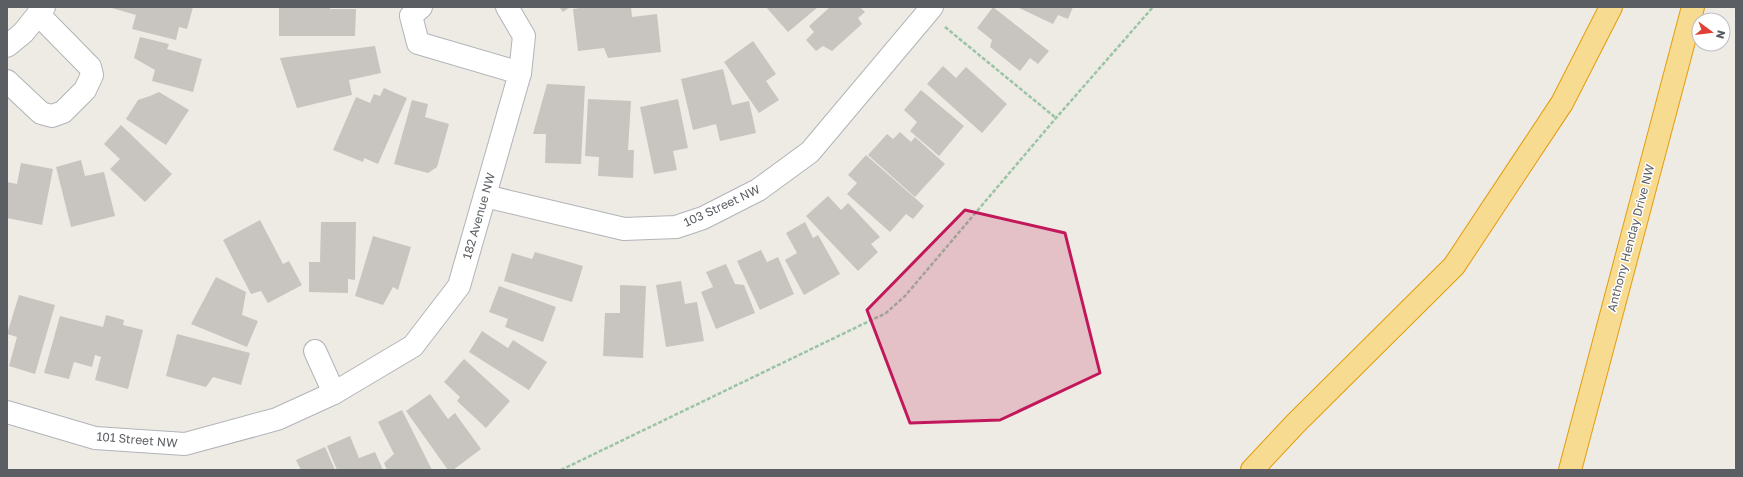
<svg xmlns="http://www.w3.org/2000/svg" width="1743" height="477" font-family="'Golos Text',sans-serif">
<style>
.building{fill:#c8c5c0}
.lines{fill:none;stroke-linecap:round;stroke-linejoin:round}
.minor-casing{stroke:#b1b4b8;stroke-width:24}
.highway-casing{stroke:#e49d0c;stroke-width:24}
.path{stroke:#9ac4a5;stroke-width:2.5;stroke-dasharray:4 2;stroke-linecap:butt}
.minor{stroke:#fff;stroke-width:22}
.highway{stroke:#f7db90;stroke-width:22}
.marked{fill:#c2185b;fill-opacity:0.2;stroke:#c2185b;stroke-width:3;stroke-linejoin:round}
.labels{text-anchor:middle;stroke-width:3;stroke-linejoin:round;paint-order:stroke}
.street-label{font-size:12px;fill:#5b5f63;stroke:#fff}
</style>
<rect width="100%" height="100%" fill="#edebe3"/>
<g class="building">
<polygon points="112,7 193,7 187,29 179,27 176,40 132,29 136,15 112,8"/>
<polygon points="279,7 330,7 330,9 356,9 355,36 279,36"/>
<polygon points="559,7 570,7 563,12"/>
<polygon points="586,7 631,7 632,17 657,14 661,52 608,58 604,48 578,51 573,9"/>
<polygon points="766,7 818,7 788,32"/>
<polygon points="830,7 860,7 865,12 858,18 862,24 832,51 823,46 816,51 806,40 814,32 809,26"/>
<polygon points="993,7 1049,51 1038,64 1030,58 1020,71 990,47 992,40 977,28"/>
<polygon points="1017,7 1073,7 1068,19 1058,15 1053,24"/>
<polygon points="140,37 169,44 167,49 202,59 193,92 152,81 155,70 134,58"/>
<polygon points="753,41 776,74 766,81 779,100 759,113 724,62"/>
<polygon points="375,46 381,73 349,80 352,95 297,108 280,58"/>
<polygon points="943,66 956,78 966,67 1007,104 982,133 927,84"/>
<polygon points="723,69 732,105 749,101 756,133 720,141 716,124 693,130 681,79"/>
<polygon points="547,84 585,86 581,164 545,163 546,134 533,134"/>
<polygon points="384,88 407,98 378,164 364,158 363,162 333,150 356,97 370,103 374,94 380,96"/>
<polygon points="921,90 964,126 939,156 910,131 917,122 904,110"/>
<polygon points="159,92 189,110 166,145 126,119 138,100 150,96"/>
<polygon points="588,99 631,101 628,150 634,150 633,178 598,176 599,157 585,156"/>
<polygon points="678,99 688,148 673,151 677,170 654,174 640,107"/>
<polygon points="412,100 428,104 425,117 449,124 437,167 428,173 394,164"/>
<polygon points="121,125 172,174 145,202 110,169 120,159 104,144"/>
<polygon points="900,132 911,142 915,137 945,164 915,197 868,155 887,134 893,139"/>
<polygon points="866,155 924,206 913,219 906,214 890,232 847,194 857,183 848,175"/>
<polygon points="81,160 85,176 104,172 115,216 71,227 56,167"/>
<polygon points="21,163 53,169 42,225 7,218 7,182 17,184"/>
<polygon points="828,196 841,210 848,203 880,237 871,244 878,252 858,271 806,216"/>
<polygon points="260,220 283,264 289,261 302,285 268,303 261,291 251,294 223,240"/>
<polygon points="321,222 356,222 355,280 348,279 348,293 309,292 309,262 320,262"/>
<polygon points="805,222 813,238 818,235 840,274 804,295 785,260 797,253 786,233"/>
<polygon points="373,236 411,247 398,290 393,287 383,305 355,296"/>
<polygon points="761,250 767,262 778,257 794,294 760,310 737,261"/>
<polygon points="535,252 583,266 572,302 504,281 512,253 532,259"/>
<polygon points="726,264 735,284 744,285 755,313 716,329 701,292 713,287 706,272"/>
<polygon points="216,277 246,292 242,315 258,321 247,347 191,324"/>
<polygon points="681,281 685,304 697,302 704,341 666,347 656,285"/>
<polygon points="620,285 646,286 643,358 603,356 605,313 620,313"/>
<polygon points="499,286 556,307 543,342 505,327 508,319 489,312"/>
<polygon points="19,295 55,305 35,374 9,366 17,337 7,334"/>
<polygon points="106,315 124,320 123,325 143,330 128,389 95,380 101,357 95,355 92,367 74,362 69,379 44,373 60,316 103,327"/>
<polygon points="482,331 508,348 513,340 547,362 529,390 469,352"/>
<polygon points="177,334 250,353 241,385 213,377 206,387 166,376"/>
<polygon points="464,359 510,401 486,428 457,401 460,397 444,382"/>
<polygon points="430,394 448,419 455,413 481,449 453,470 448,470 406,411"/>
<polygon points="402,410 432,470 387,470 384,463 394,454 378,422"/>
<polygon points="350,436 359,458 375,452 383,470 337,470 327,446"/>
<polygon points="325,447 335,470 301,470 296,460"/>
</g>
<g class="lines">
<defs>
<g id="minor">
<polyline points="421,7 411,16 418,43 520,73"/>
<polyline points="7,46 23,33 44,7"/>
<polyline points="7,81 41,113 52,116 63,112 85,90 92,75 90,67 38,14"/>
<polyline points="485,196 624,229 676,227 703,218 758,190 810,152 932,7"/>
<polyline points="315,351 334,393"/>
<polyline points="7,412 95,438 185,444 277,419 334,393 413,346 459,286 520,73 524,36 507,7"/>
</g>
<g id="highway">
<polyline points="1252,470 1295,424 1454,266 1562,103 1611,7"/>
<polyline points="1570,470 1693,7"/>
</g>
</defs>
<use href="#minor" class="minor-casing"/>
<use href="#highway" class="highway-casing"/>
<g class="path">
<polyline points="945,27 1056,118"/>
<polyline points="561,470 886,313 905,296 1056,118 1153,7"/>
</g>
<use href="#minor" class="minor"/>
<use href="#highway" class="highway"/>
</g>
<path class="marked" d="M965,210L1065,233L1100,373L1000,420L910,423L867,310Z"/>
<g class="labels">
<g class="street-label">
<text transform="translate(722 206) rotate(-25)" y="4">103 Street NW</text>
<text transform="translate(479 216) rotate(-74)" y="4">182 Avenue NW</text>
<text transform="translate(1631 238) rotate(-75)" y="4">Anthony Henday Drive NW</text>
<text transform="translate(137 440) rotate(5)" y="4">101 Street NW</text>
</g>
</g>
<rect width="1743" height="477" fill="none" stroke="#5b5f63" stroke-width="16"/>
<g transform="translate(1711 32) rotate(105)"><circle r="19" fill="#ffffff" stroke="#bdbfc1"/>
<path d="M0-3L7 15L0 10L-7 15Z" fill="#e04136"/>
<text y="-6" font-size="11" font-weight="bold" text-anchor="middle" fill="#5b5f63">N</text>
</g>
</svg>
